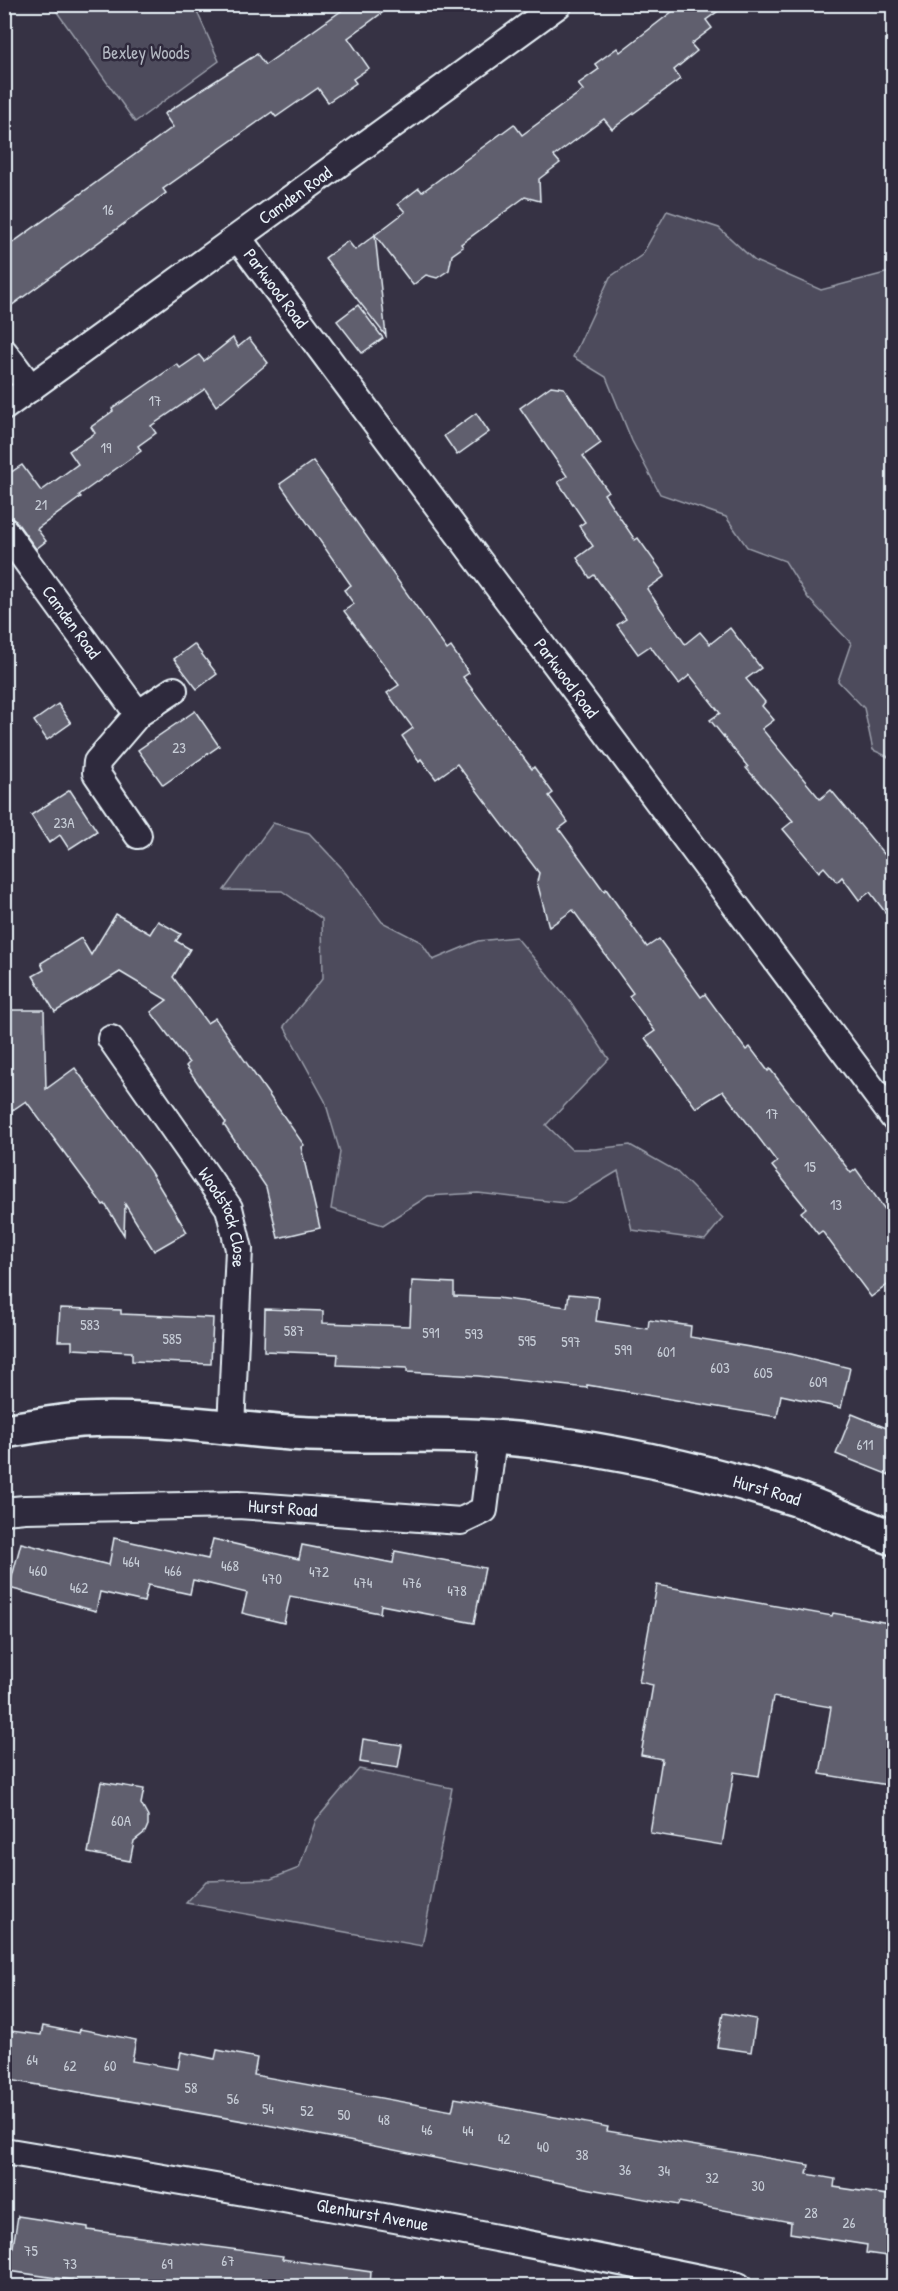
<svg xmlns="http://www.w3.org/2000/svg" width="898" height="2291" font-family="'Patrick Hand',sans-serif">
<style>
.green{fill:#4d4b5c;stroke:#9a9eaa;stroke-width:1.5}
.building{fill:#605e6e;stroke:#e8f1f8;stroke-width:1.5}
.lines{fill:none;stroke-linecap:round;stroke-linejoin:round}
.minor-casing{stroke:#e8f1f8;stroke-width:30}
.primary-casing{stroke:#e8f1f8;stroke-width:38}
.minor{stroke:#2f2a3d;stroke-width:26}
.primary{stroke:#2f2a3d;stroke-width:33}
.labels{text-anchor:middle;stroke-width:5;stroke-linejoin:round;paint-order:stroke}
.number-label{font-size:15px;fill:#c6ccd6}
.park-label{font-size:18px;fill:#b2b7c1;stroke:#2f2a3d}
.street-label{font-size:18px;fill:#e8f1f8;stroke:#2f2a3d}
</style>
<rect width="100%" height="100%" fill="#363244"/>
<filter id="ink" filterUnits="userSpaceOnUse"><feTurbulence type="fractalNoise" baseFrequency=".0167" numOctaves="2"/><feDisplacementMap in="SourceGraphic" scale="12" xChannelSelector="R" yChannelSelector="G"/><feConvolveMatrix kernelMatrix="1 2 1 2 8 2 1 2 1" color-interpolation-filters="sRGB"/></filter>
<g filter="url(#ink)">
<g class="green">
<polygon points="52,5 194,5 219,61 135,122"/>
<polygon points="667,211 719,228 755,261 821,290 893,271 893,759 873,750 864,708 838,681 851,643 808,598 785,561 747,547 726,517 660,494 632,441 606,377 573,357 610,277 642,255"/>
<polygon points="273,823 309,833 341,867 382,922 421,942 433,960 478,941 516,937 570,1001 609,1059 546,1125 571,1149 595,1149 630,1145 676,1171 723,1218 705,1240 632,1230 618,1171 565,1203 478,1193 428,1196 383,1225 331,1209 340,1152 325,1101 284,1026 323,978 322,919 282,891 224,890"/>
<polygon points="359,1769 452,1788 422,1946 186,1903 206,1881 271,1879 299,1868 316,1820"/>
</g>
<g class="building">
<polygon points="351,4 394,4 348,38 369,68 353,79 356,83 328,102 318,88 276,117 272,112 163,189 166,193 4,311 4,249 173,127 164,114 257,54 265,65"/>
<polygon points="682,4 728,4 706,20 712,28 691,44 697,51 674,70 680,79 612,129 604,119 554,156 560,163 539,179 540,201 525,197 461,244 463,247 452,255 449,270 437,278 426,275 413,285 375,235 386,336 325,258 348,241 355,250 405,212 398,204 419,188 422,192 514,124 522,135 583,90 578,84 599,69 595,64 617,48 620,52"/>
<polygon points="358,305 383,338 362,353 337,321"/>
<polygon points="233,338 238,347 249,338 268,363 216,406 205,389 151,426 156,433 138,446 141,451 79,495 81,497 37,529 46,541 36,549 16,521 4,515 4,477 22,465 41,491 78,464 69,451 95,433 91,427 113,411 112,409 177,364 180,368 199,355 204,361"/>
<polygon points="551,386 564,388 601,443 583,456 608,491 604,494 635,540 638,538 665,576 647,589 685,644 700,632 710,644 730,628 761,668 746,679 765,702 762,706 774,720 762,729 820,799 831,790 884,854 894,846 894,924 870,892 859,900 842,877 837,882 824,867 819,872 783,829 793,821 746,768 748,767 710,720 720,713 690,675 679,684 650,646 638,654 617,625 626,619 594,575 590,578 577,558 593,546 579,526 585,522 558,482 567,476 520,408"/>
<polygon points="476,413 489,432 457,455 444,436"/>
<polygon points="313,461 447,650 451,647 469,673 463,677 532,769 534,767 553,793 549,796 568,822 559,829 604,891 606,889 647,947 659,939 701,997 705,994 746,1050 750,1047 768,1071 770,1069 851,1173 856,1169 894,1222 894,1280 871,1297 822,1231 818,1234 801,1212 806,1208 772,1166 777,1162 723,1091 696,1108 645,1038 655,1031 629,996 633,993 573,910 549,927 537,882 539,873 457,764 436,779 421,759 419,761 402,736 413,728 387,693 399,685 344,611 354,604 344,590 351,585 280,484"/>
<polygon points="194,644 217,674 197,689 174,659"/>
<polygon points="58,704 71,723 47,740 34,721"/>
<polygon points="195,711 219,746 163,785 138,750"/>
<polygon points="70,790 97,831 69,849 60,835 49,843 31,815"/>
<polygon points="116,914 150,934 158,921 181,934 176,941 190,949 173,977 207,1023 215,1018 304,1145 301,1147 320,1228 278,1238 266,1187 224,1125 226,1123 186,1066 189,1063 151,1012 167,1000 120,972 55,1012 33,976 44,970 41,963 81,938 91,955"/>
<polygon points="6,1010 44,1010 46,1089 75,1068 150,1171 187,1232 154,1251 125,1204 124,1235 105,1204 103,1205 26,1101 4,1116"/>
<polygon points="412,1281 454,1283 454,1296 497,1298 567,1307 569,1294 599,1297 596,1321 648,1329 649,1320 691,1326 690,1337 791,1354 850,1368 841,1408 781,1395 777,1417 587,1385 587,1388 478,1376 407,1372 407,1368 337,1365 338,1354 264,1351 265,1309 323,1311 323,1323 410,1326"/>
<polygon points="60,1308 121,1310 121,1314 213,1318 211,1364 132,1361 132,1352 72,1349 72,1341 58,1341"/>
<polygon points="852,1414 894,1431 894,1477 836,1454"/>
<polygon points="114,1538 208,1559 213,1539 299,1559 302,1545 393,1563 395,1551 485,1568 474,1623 381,1605 380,1613 290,1596 284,1623 242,1613 247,1593 193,1580 190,1594 148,1585 144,1602 100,1592 96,1611 9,1588 21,1543 109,1565"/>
<polygon points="657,1585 832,1616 833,1613 894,1624 894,1786 820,1774 831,1707 773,1697 759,1776 734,1772 722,1845 650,1833 662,1759 641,1755 653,1685 639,1682"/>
<polygon points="363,1739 402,1745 398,1768 360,1762"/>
<polygon points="101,1782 144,1789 141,1804 148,1817 148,1825 145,1832 134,1841 130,1861 88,1853"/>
<polygon points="723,2013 756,2019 751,2052 717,2047"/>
<polygon points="43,2026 79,2033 80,2029 136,2040 132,2061 178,2069 181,2052 215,2059 217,2050 257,2058 254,2075 452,2111 455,2098 608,2127 607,2131 809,2165 807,2174 835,2179 834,2187 894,2196 894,2257 866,2253 867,2245 790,2233 791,2222 679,2202 678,2205 596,2190 278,2127 4,2079 4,2030 41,2035"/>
<polygon points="18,2216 88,2227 88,2230 283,2256 282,2259 371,2272 370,2286 75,2286 76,2281 9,2271"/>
</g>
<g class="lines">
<defs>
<g id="minor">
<path id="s1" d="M238,238L894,1118"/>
<polyline points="4,352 31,388"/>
<path id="s2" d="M4,407L559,4"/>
<path id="s3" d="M4,530L138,714L174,690"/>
<polyline points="138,835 96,773 97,762 138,714"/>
<path id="s4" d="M111,1039L229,1208L239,1249L231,1428"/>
<path id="s5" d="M4,1511L25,1509L238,1505L461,1521L484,1510L493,1438"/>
<path id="s6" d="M4,2151C250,2192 495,2235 738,2286"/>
</g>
<g id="primary">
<path id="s7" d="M4,1431C30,1427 56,1422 81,1420C151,1416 220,1428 290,1433C371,1438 453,1431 535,1441C621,1452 714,1473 796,1499C829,1510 861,1527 894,1538"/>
</g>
</defs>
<use href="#minor" class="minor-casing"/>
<use href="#primary" class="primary-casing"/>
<use href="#minor" class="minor"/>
<use href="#primary" class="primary"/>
</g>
</g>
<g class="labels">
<g class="number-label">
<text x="108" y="215">16</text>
<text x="155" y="406">17</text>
<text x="106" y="453">19</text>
<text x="41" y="510">21</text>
<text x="179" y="753">23</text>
<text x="64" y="828">23A</text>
<text x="772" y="1119">17</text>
<text x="810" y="1172">15</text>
<text x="836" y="1210">13</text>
<text x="90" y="1330">583</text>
<text x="294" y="1336">587</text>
<text x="431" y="1338">591</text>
<text x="474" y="1339">593</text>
<text x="172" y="1344">585</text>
<text x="527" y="1346">595</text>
<text x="571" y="1347">597</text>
<text x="623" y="1355">599</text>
<text x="666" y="1357">601</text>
<text x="720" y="1373">603</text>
<text x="763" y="1378">605</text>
<text x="818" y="1387">609</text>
<text x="865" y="1450">611</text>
<text x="131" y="1567">464</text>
<text x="230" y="1571">468</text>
<text x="38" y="1576">460</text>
<text x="173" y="1576">466</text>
<text x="319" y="1577">472</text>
<text x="272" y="1584">470</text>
<text x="363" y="1588">474</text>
<text x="412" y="1588">476</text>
<text x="79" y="1593">462</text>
<text x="457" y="1596">478</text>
<text x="121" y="1826">60A</text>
<text x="32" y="2065">64</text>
<text x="70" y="2071">62</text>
<text x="110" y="2071">60</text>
<text x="191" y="2093">58</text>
<text x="233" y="2104">56</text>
<text x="268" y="2114">54</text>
<text x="307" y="2116">52</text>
<text x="344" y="2120">50</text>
<text x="384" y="2125">48</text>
<text x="427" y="2135">46</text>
<text x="468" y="2136">44</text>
<text x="504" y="2144">42</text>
<text x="543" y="2152">40</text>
<text x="582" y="2160">38</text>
<text x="625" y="2175">36</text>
<text x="664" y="2176">34</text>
<text x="712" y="2183">32</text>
<text x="758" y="2191">30</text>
<text x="811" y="2218">28</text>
<text x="849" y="2228">26</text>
<text x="31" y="2256">75</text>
<text x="228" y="2266">67</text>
<text x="70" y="2269">73</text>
<text x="167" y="2269">69</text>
</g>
<g class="park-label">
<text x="146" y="59">Bexley Woods</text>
</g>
<g class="street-label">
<text dy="6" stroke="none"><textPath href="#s2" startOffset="360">Camden Road</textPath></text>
<text dy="6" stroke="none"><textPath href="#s1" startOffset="63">Parkwood Road</textPath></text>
<text dy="6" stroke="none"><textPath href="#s3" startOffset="114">Camden Road</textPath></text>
<text dy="6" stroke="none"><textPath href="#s1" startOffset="549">Parkwood Road</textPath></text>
<text dy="6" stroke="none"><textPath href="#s4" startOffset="213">Woodstock Close</textPath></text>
<text dy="6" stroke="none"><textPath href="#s7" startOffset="770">Hurst Road</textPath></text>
<text dy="6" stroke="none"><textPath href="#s5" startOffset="279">Hurst Road</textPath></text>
<text dy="6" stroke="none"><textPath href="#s6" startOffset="374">Glenhurst Avenue</textPath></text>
</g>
</g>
<rect width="898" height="2291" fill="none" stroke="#2f2a3d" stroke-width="24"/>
<rect x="12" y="12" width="874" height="2267" fill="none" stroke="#e8f1f8" stroke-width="2" filter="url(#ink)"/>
</svg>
